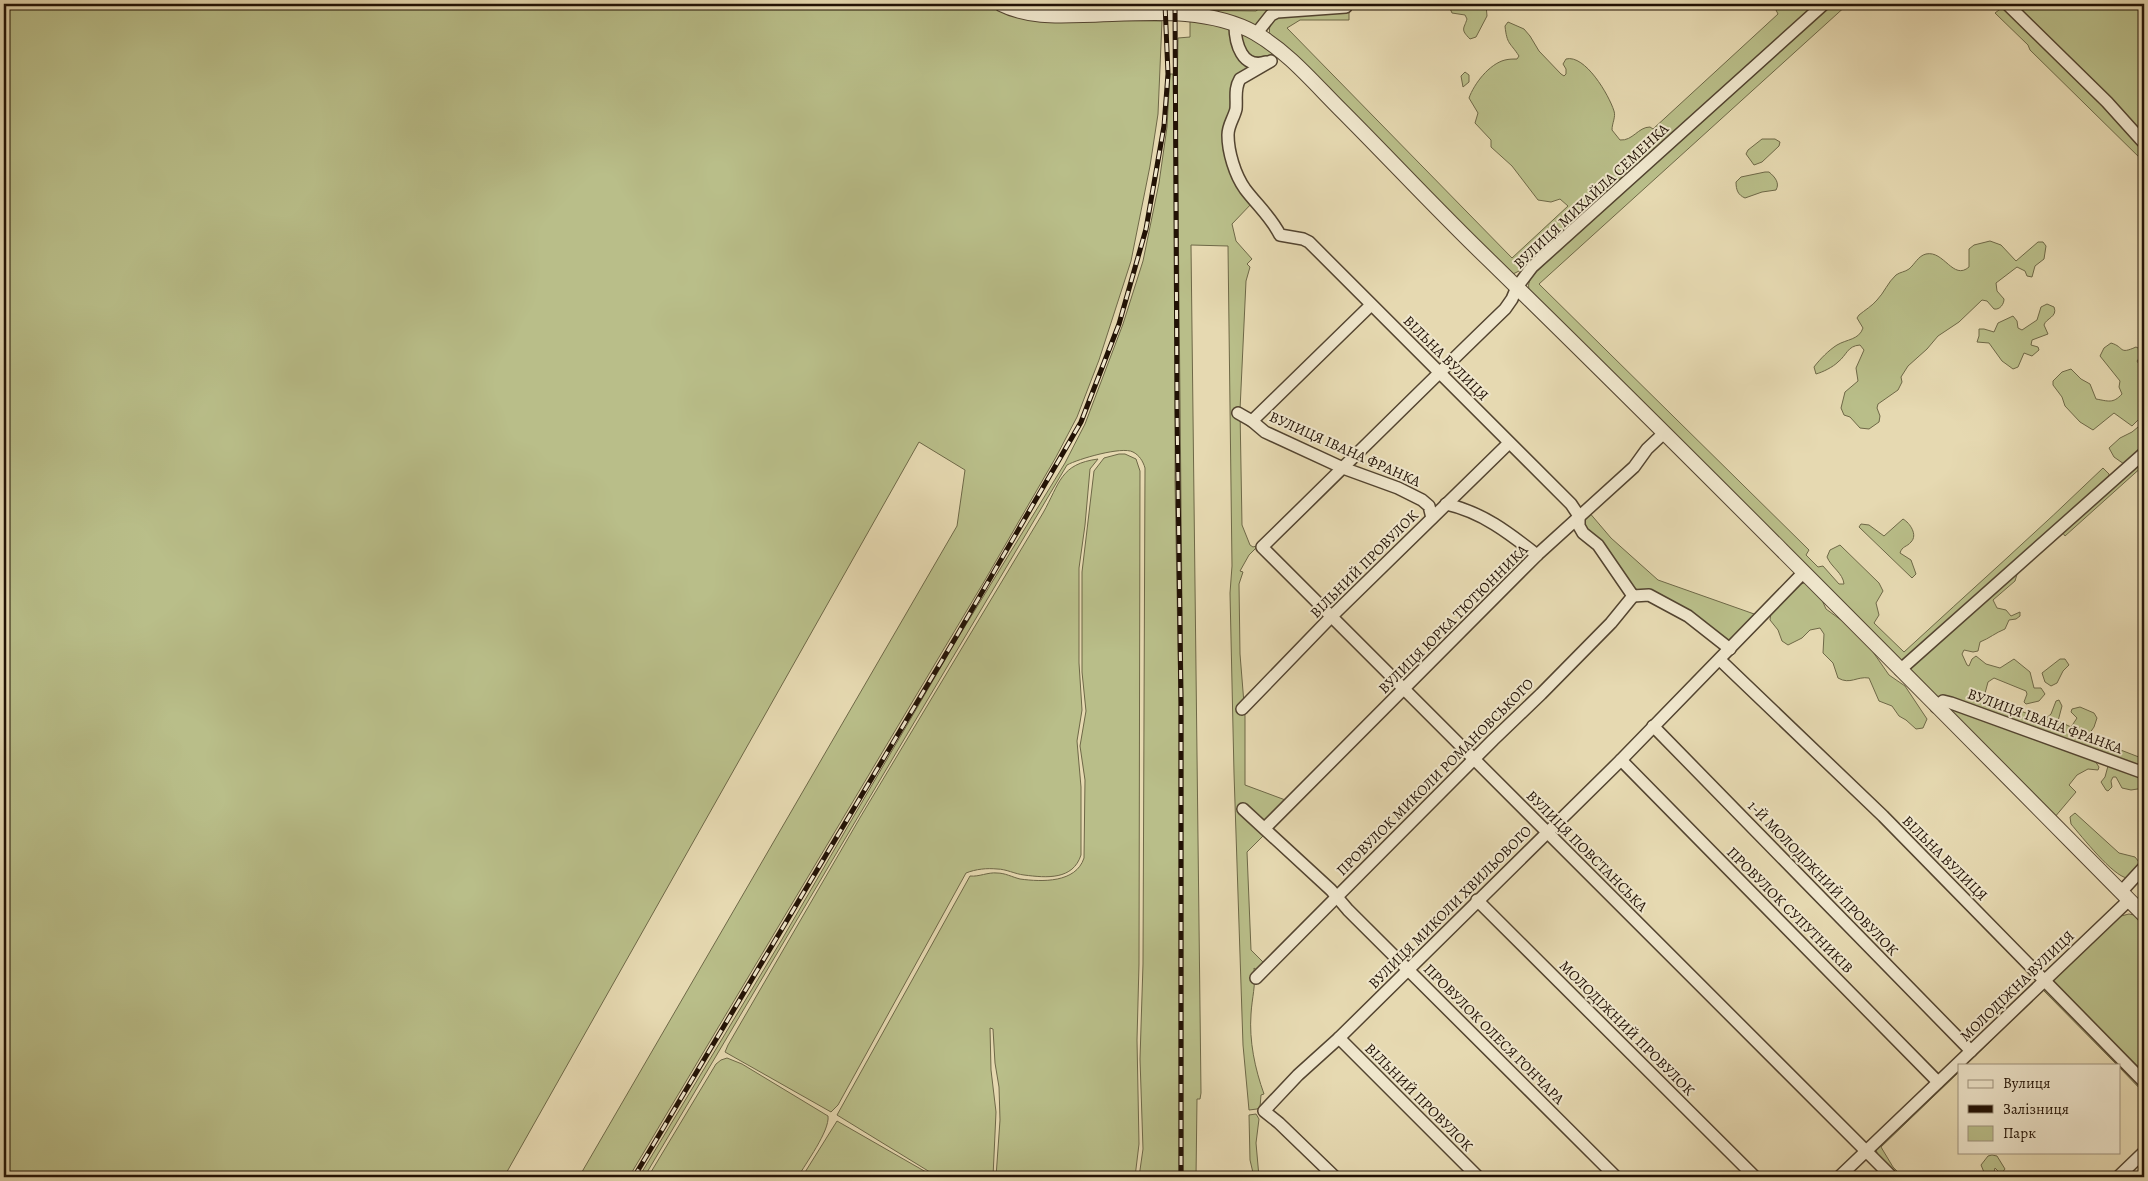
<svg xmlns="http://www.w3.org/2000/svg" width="2148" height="1181" font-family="Alegreya,serif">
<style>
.green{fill:#b9be89;stroke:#6e6847}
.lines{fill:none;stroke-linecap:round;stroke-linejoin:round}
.minor-casing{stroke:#534430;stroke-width:14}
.tertiary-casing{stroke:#534430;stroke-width:16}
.minor{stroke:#efe6cc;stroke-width:11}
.tertiary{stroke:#efe6cc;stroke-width:14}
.rail-casing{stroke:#221205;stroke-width:5}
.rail{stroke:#efe6cc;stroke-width:3;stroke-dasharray:9;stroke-linecap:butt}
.labels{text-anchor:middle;stroke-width:4;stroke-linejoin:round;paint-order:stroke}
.street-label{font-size:15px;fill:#221205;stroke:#efe6cc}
</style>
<rect width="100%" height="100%" fill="#e6d9b1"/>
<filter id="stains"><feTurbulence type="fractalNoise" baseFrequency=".004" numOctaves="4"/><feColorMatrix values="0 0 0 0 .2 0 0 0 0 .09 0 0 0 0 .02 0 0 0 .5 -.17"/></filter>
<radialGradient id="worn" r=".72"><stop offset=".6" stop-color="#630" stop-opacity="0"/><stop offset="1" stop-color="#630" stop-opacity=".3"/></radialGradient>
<g class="green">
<polygon points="4,4 994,4 1000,8 1060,20 1162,21 1158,114 1150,166 1131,261 1099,360 1077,417 1056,457 985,580 629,1177 579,1177 957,526 965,470 919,442 504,1177 4,1177"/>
<polygon points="1265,4 1337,4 1282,7 1256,25 1250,26 1179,10 1256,11"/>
<path d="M1448,4H1486L1487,16L1476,37L1470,39C1460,29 1464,29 1467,19L1465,15L1452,13Z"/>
<path d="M1773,4H1818L1521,270L1513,274L1270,37C1268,24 1271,20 1282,14L1349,12V20H1300L1287,28L1512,258L1568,206L1560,199L1551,202L1538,200L1512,166L1491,147V140L1475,123L1478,113L1469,98C1474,84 1489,64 1505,60C1509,59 1513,59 1517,59L1519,56C1510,42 1507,45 1505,26L1508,22L1524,29L1530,36L1539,51L1561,74L1564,76L1566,74V69L1563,64L1566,59C1585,54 1609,95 1614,111C1616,117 1612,123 1612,130L1620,140C1633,141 1638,127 1650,127L1653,129L1778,14Z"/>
<path d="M1832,4H1848L1539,284L1809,550L1806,555L1818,567L1823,566L1839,584H1844C1843,573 1831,567 1827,557L1830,550L1840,545L1879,583L1883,591L1876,603L1879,615L1874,623L1904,652C1970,591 2038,531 2103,468L2109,474V479L2014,561L1907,659L1900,661L1530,292C1526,283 1531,278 1537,271Z"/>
<polygon points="2012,4 2144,4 2144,139"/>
<polygon points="2003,7 2006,8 2144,147 2144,162 2030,50 2028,45 1995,13"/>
<path d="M1190,21L1223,26L1244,33L1273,54L1272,56L1238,78L1226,134L1253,202L1232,224L1236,241L1252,259L1247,264L1250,267L1246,281L1240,410L1242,525L1250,545L1253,547L1259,545L1249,555L1240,571L1243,572L1239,584L1240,654L1245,716V785L1288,801L1266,833L1247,852L1251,950L1266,965L1258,971L1254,968C1256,986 1252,997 1251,1014C1249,1041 1255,1069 1264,1094L1261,1095L1260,1107L1257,1109L1249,1110L1243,1045L1234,773L1230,593L1232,566L1228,246L1191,245L1201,1093L1200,1099H1197L1196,1177H1183V702L1177,98L1178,38L1190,37Z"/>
<polygon points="1465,72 1469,75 1469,82 1463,87 1461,76"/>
<path d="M1170,74H1173L1176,230L1175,480L1179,702V1177H1139L1143,1149L1140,1059L1143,964L1145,468C1143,461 1139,455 1133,452C1122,446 1078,459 1067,465L646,1174L643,1177H639L781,941L956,641L1065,463L1085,424L1123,324L1143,261L1159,183L1167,127Z"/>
<polygon points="1762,139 1775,139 1780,142 1779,146 1762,162 1754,165 1746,154 1748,150"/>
<path d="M1765,172H1769C1775,177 1780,183 1776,190L1762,192L1745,198C1738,195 1736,190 1736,182L1741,177Z"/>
<path d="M1990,241L2001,245L2016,261L2038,242H2043L2046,246L2044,259L2035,266L2032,277L2027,276L2025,271L2017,267L1996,283L1997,291L2004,299C2004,304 2000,310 1994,309L1987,301L1982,300L1959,322L1938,336L1927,349L1908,366L1901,377L1902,382L1898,390L1878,404L1877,408L1880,416L1879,422L1869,429L1860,428L1850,417L1844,415L1841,408L1845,392L1858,381L1856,368L1864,350L1860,345C1847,346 1847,355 1838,362C1833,367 1823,372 1816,374L1814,367C1820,359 1829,350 1837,345C1847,339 1859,340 1863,328L1857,318L1859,315C1865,310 1872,306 1877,300C1884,293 1888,282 1896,275C1900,272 1905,272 1909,269C1915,264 1918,256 1926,254C1944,250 1953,281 1969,267V249L1974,245Z"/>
<path d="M2047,304L2054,307C2058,317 2046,318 2044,325L2048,334L2032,340L2031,345L2038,347L2039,350L2032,356L2024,353L2018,367L2013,369L2002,361L1989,343L1977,342L1979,336V329H1984L1994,332L1998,323L2013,316L2017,321L2018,328L2022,330L2037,320L2041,307Z"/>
<path d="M2111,343C2125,347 2118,355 2136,347L2142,350L2141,356L2137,361L2140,366L2144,367V418L2139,419L2132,426L2114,413L2093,430L2080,422L2065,406L2062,397L2053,385V381L2062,372L2071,369L2081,379L2090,384L2096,399C2108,401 2113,404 2122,394L2119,387L2120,381L2100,356L2104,348Z"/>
<polygon points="2144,422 2144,448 2124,464 2114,457 2109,448 2120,438 2132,432"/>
<path d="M1119,454H1125L1136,459L1140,471L1139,964L1137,1040L1139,1144L1135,1177H996L1000,1120L999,1087L995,1063L993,1029L990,1028L991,1070L996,1112L993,1177H938L837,1115L970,876C979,877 988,872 997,873C1005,873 1012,877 1020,879C1042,882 1076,883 1084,858L1085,780L1080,746L1086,711L1082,672V572L1094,471L1104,458Z"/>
<polygon points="2144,458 2144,465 2065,536 2062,532"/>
<path d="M1098,459L1090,469L1085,525L1079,568V663L1082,710L1077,741L1081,787V855C1073,880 1047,878 1024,875C1015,874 1006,869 997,869C987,868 976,869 966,873L838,1105L831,1112L725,1052L728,1045L861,816L1043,513C1060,483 1060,464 1098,459Z"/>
<polygon points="1588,511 1611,538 1658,580 1757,615 1731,640 1726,641 1635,592 1585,531 1582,519"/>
<path d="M1903,519C1910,523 1918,535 1911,542C1907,547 1902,546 1900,553L1911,560L1916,574L1912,578L1859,527L1861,524L1869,525L1884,536Z"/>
<path d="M2018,571L2015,581L1993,600L1997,608L2006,610L2011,616L2020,612V616L2016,619L2009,620L2005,629C1995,633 1990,638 1980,642L1978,651L1973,652L1964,650L1962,654L1967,665L1969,666L1972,659L1976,656L1986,664L2000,668L2014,659L2030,672L2034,688H2041L2045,694L2039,701L2026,704L2024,702L2027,694L2026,691L1994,678L1988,682L1984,697L2044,720L2051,714L2056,701L2059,700L2062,706L2058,721L2071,727L2077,718L2071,712L2072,709L2080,707L2094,713L2097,718L2094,727L2087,737L2144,759V771L1937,701L1910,670V667Z"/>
<path d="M1805,583L1822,600L1826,609L1841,620L1873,652L1889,675L1905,686L1927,719L1923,728L1916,729L1906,720L1899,716L1892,706L1879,701L1869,678C1857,676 1850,685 1838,678L1833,663L1823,653L1824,634L1820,628L1810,630L1802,638L1788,645L1782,641L1778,630L1770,620L1771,613L1799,584Z"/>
<polygon points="2060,659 2065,659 2069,665 2063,671 2057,683 2051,686 2045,682 2042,673"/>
<polygon points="1946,705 2095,761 2099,767 2098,770 2088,769 2077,775 2069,785 2076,792 2054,818"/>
<polygon points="2108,766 2144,777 2144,788 2131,790 2122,788 2116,777 2113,777 2111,781 2112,787 2108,791 2106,790 2101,782 2105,777"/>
<path d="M2075,813L2119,853L2135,857L2139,862V866L2127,878C2113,876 2082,837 2071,824L2070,817Z"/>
<polygon points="2129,914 2134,915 2144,926 2144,1078 2053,984 2052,980 2121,916"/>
<polygon points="2043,987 2144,1086 2144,1093 2119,1067 2119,1065 2117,1065 2043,990 1966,1065 1962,1065"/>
<path d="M727,1058L742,1064L828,1116C830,1131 805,1164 798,1177H648L716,1064L721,1060Z"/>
<polygon points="1959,1068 1959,1072 1881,1147 1893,1167 1903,1177 1896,1177 1878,1157 1876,1149"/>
<polygon points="1256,1114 1259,1119 1256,1143 1259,1177 1254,1177 1250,1160 1249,1115"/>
<polygon points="837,1121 933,1176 932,1177 802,1177"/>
<polygon points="1992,1155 1997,1156 2005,1169 2001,1174 1995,1168 1994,1172 1998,1177 1986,1177 1981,1165 1988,1156"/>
</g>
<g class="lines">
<defs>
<g id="minor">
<path d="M1824,4L1532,267L1517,287L1512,299L1505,309C1423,388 1343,468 1262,547L1892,1177"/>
<polyline points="2007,4 2107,102 2144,143"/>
<path d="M1235,25C1235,43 1242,70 1266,62"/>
<polyline points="1256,34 1271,15 1277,12 1346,7 1345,4"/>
<path d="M1271,61L1240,79C1234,89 1237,98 1236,109C1234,118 1228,125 1228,135C1228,152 1235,175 1245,189C1257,205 1271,217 1280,235L1303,239L1309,242L1571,504L1579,516V526L1583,533L1598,545L1633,596L1649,595L1688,616L1730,649"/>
<polyline points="1238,413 1252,421 1265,432 1343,468 1398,488 1422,500 1429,506 1432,518"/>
<polyline points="1252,421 1371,305"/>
<path d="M1446,504C1482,512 1509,533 1537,555"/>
<polyline points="1720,660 1883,816 2144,1082"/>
<polyline points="1900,670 2144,453"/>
<polyline points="1936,707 1943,701 1951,703 2144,773"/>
<polyline points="1242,709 1331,617 1509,443"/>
<polyline points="1653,726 1971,1051"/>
<polyline points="1621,760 1938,1082"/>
<polyline points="1243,809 1331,890 1348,910 1616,1177"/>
<polyline points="1265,828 1537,555 1634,467 1647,449 1664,433"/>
<polyline points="2121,892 2144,867"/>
<polyline points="1477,900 1755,1177"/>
<polyline points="1256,978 1493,740 1541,694 1611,623 1633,596"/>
<polyline points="1339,1038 1478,1177"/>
<polyline points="1335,1177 1279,1123 1264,1111 1298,1075 1339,1038 1621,760 1803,573"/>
<polyline points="1839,1177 2129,900"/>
<polyline points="2118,1177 2144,1152"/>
</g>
<path id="tertiary" d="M1001,4C1027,17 1055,16 1083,15C1138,14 1204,5 1255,33C1288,52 1313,82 1340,109C1390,159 1438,211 1489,260C1710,476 1927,696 2144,915"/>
</defs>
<use href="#minor" class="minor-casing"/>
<use href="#tertiary" class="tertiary-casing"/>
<use href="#minor" class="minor"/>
<use href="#tertiary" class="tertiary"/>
<defs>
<g id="rail">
<polyline points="1175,4 1177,409 1181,702 1181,1177"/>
<polyline points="634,1177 956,637 1081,422 1119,324 1146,229 1164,126 1168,74 1165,4"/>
</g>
</defs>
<use href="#rail" class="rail-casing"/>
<use href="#rail" class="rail"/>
</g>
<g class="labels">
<g class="street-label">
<text transform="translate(1591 196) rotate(-43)" y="5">ВУЛИЦЯ МИХАЙЛА СЕМЕНКА</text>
<text transform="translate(1446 358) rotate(45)" y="5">ВІЛЬНА ВУЛИЦЯ</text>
<text transform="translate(1345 449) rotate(24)" y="5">ВУЛИЦЯ ІВАНА ФРАНКА</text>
<text transform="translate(1364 564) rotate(-45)" y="5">ВІЛЬНИЙ ПРОВУЛОК</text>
<text transform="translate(1453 619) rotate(-45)" y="5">ВУЛИЦЯ ЮРКА ТЮТЮННИКА</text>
<text transform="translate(2045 721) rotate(20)" y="5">ВУЛИЦЯ ІВАНА ФРАНКА</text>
<text transform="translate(1435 777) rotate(-45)" y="5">ПРОВУЛОК МИКОЛИ РОМАНОВСЬКОГО</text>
<text transform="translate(1587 851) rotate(45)" y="5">ВУЛИЦЯ ПОВСТАНСЬКА</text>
<text transform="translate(1945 858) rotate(45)" y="5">ВІЛЬНА ВУЛИЦЯ</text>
<text transform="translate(1823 878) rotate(46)" y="5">1-Й МОЛОДІЖНИЙ ПРОВУЛОК</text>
<text transform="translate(1450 907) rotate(-45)" y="5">ВУЛИЦЯ МИКОЛИ ХВИЛЬОВОГО</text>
<text transform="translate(1790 910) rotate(45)" y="5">ПРОВУЛОК СУПУТНИКІВ</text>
<text transform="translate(2017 986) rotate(-44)" y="5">МОЛОДІЖНА ВУЛИЦЯ</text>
<text transform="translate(1627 1028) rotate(45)" y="5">МОЛОДІЖНИЙ ПРОВУЛОК</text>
<text transform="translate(1494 1034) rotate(45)" y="5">ПРОВУЛОК ОЛЕСЯ ГОНЧАРА</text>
<text transform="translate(1419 1097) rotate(45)" y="5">ВІЛЬНИЙ ПРОВУЛОК</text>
</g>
</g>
<rect width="2148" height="1181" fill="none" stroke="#e6d9b1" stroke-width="20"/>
<rect x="5" y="5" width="2138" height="1171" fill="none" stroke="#221205" stroke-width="2.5"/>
<rect x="10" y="10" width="2128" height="1161" fill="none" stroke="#221205"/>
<rect x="1958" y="1064" width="162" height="90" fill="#efe6cc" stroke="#9d917c"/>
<rect x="1968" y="1080" width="25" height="8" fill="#efe6cc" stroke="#9d917c"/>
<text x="2003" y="1088" font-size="15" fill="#221205">Вулиця</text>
<rect x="1968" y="1105" width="25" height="8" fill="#221205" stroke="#9d917c"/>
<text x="2003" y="1114" font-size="15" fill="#221205">Залізниця</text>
<rect x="1968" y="1126" width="25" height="15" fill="#b9be89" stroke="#9d917c"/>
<text x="2003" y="1138" font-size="15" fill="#221205">Парк</text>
<rect width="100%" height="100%" filter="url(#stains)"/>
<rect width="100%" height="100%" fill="url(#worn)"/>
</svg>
